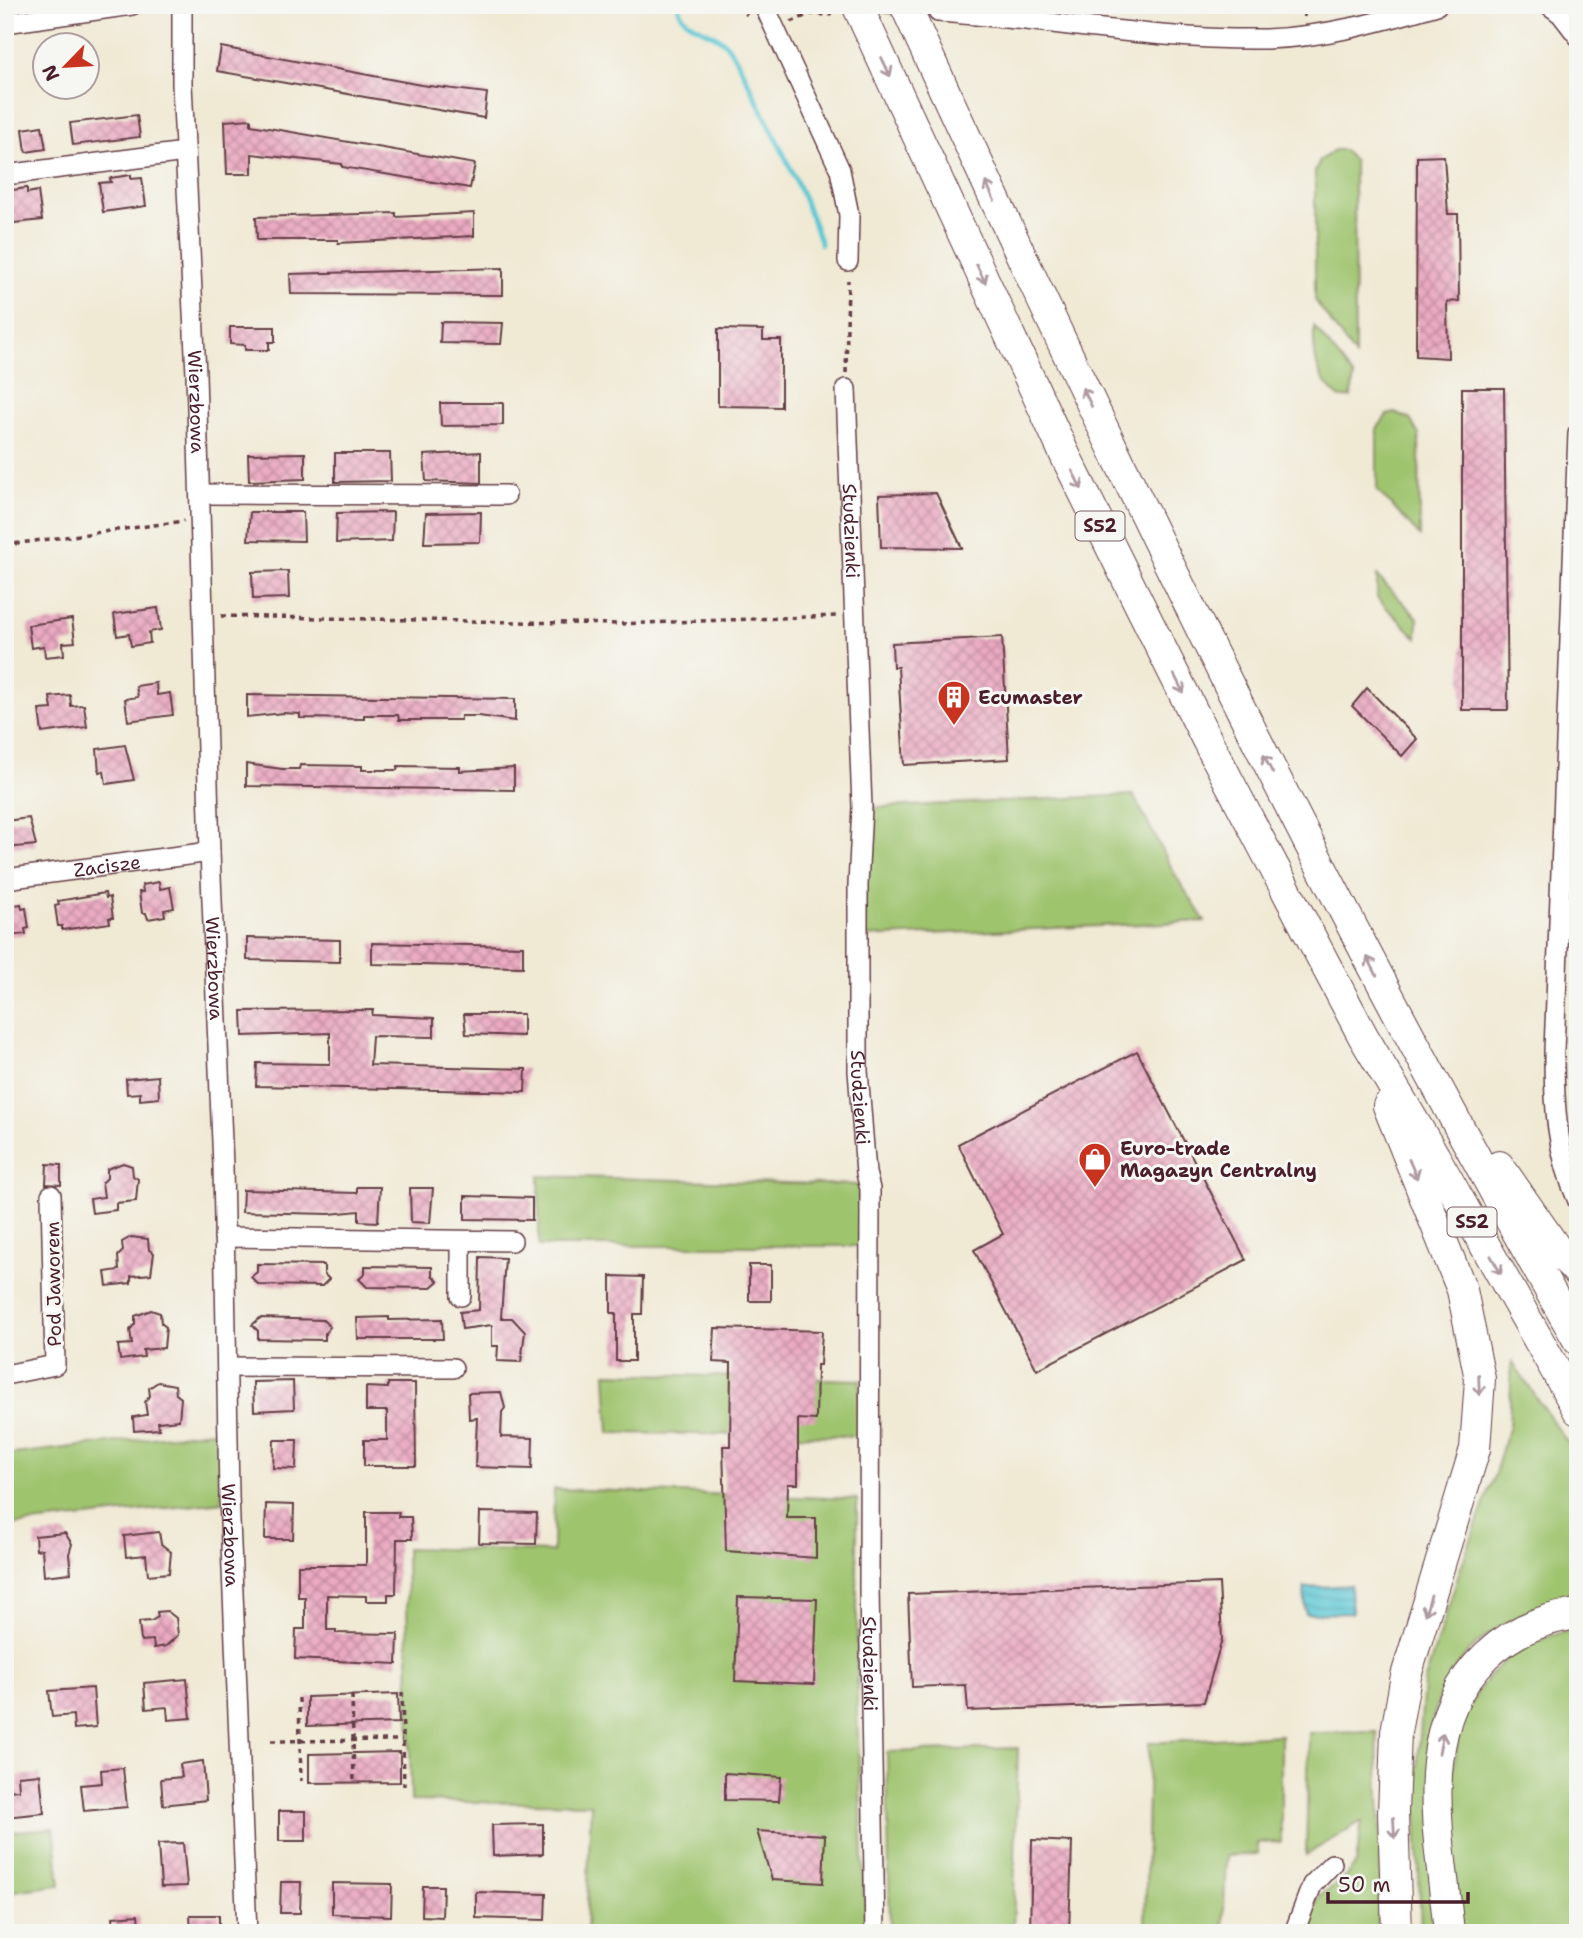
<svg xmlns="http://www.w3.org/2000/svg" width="1583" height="1938" font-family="'Shantell Sans',sans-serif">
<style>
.grass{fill:#9fc46e;stroke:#74724c;stroke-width:2}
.water{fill:url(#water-rules);stroke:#527380;stroke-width:2}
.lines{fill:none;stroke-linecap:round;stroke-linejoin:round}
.stream{stroke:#5bc7d4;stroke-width:5}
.building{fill:url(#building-cross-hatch)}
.minor-tunnel{stroke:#cfc1b2;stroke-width:19;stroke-dasharray:19 10;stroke-linecap:butt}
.minor-casing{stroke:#633d44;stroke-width:22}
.highway-casing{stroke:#633d44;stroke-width:32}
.path{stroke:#633d44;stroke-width:3.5;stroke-dasharray:5 5;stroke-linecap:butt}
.minor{stroke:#fff;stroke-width:19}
.highway{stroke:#fff;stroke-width:30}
.oneway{stroke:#ae9aa0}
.labels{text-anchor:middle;stroke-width:6;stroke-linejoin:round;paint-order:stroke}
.shield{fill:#f6f6f2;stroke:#7e6067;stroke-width:2}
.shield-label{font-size:18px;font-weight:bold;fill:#4a1f2b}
.street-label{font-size:19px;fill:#4a1f2b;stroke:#f6f6f2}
.poi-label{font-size:19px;font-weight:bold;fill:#4a1f2b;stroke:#f6f6f2;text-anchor:start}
</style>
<defs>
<pattern id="water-rules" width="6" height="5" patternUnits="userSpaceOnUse" patternTransform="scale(1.75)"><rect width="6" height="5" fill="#5bc7d4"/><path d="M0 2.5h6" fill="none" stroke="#51aab6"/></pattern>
<pattern id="building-cross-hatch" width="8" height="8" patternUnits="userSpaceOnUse" patternTransform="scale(1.75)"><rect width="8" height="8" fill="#ebaac2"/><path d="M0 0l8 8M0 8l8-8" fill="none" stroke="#c08a9e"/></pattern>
</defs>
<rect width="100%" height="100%" fill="#f6f6f2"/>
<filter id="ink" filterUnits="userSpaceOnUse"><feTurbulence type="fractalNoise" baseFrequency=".0143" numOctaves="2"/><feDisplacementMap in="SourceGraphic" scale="14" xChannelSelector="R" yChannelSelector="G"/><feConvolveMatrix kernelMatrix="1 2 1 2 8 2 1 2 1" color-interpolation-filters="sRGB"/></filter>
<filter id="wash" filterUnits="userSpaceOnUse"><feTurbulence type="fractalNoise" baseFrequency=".00686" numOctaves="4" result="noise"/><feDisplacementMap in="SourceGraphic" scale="28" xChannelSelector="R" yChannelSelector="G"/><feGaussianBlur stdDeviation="1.57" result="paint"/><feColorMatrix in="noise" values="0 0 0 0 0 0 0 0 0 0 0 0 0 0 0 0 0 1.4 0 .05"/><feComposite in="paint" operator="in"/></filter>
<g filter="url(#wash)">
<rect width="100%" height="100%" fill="#f0e9d4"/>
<g class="grass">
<polygon points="1334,150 1344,150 1354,161 1355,356 1315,300 1315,172 1320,161"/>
<path d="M1314,326L1354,377L1351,397L1340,398C1315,379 1313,355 1314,326Z"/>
<polygon points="1395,413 1410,419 1419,435 1420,536 1377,490 1377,429 1387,415"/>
<polygon points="1377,576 1418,618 1417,638 1377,598"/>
<polygon points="1133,795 1177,878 1205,921 864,937 865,808"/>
<polygon points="539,1176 858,1185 863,1246 539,1246"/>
<path d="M1512,1362L1578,1458V1601C1509,1607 1448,1651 1433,1720C1428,1739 1433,1764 1433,1784C1434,1833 1435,1883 1435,1933H1421L1416,1787L1424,1683L1460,1570L1495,1474L1509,1425Z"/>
<polygon points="606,1373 860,1380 859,1436 609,1433"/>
<polygon points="220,1430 222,1502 5,1526 5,1455"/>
<polygon points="554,1489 857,1499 857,1712 866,1933 586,1933 591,1804 411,1801 406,1548 553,1552"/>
<path d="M1578,1629V1933H1463C1447,1816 1424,1657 1578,1629Z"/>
<polygon points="1377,1732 1381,1861 1378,1933 1305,1933 1320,1895 1343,1880 1356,1863 1362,1821 1306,1855 1309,1733"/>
<polygon points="1281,1735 1281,1842 1257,1843 1258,1854 1226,1856 1223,1933 1145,1933 1149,1743"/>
<polygon points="1018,1748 1013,1933 890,1933 887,1752"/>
<polygon points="54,1828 60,1885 5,1892 5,1832"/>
</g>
<polygon class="water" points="1350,1585 1352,1613 1306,1614 1304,1588"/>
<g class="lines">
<path class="stream" d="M678,5C682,30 715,28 729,48C742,66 751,90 762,110C784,154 805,197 821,244"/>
</g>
<g id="blocks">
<g class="building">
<polygon points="221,47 421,85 487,93 484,118 217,71"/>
<polygon points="137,115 140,137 73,145 70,123"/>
<polygon points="251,119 251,125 475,164 470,188 342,167 342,164 252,154 252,174 227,174 225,121"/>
<polygon points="42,126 46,149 26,152 23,129"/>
<polygon points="1444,156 1448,214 1458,214 1459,301 1447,302 1448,358 1416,356 1417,157"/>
<polygon points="131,175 131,179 142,178 146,206 103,212 99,183 111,182 110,178"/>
<polygon points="27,188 27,193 38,191 42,220 5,224 5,191"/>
<polygon points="396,213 396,217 474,213 474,236 338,243 338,240 257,240 256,217"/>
<polygon points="503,268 503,295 291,294 290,274"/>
<polygon points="441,322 503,323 501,344 440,343"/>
<polygon points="230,327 275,327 275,342 269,342 269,350 245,350 245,345 230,344"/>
<polygon points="718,329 763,330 763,340 781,340 781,407 718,406"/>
<polygon points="1462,388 1504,388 1508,710 1462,710"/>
<polygon points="440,403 503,403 503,425 441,426"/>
<polygon points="481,452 481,483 426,481 424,455"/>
<polygon points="305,453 305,479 249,481 248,454"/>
<polygon points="335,453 390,453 391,481 335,482"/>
<polygon points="936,493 962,548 881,547 879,495"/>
<polygon points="250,512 303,512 304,541 248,540"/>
<polygon points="393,512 392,541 336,543 337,513"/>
<polygon points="481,512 480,542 424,543 426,513"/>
<polygon points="288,571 289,598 253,599 252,572"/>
<polygon points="158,608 161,630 149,632 150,643 131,646 129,634 117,636 114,614"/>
<polygon points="72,619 75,642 63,643 64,655 45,657 44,646 31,648 28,625"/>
<polygon points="1002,637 1009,759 904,765 898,667 893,667 892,643"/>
<polygon points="156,683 157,695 170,693 173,715 128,721 125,699 138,697 136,686"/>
<polygon points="1367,688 1417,739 1402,756 1352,706"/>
<polygon points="70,695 71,706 84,705 87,727 42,733 39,710 52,709 50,697"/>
<polygon points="247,695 515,699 515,721 479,716 461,716 461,720 399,720 398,715 364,715 364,719 300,718 300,714 283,713 247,717"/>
<polygon points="125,745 134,780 106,784 104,771 99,772 97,749"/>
<polygon points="246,764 282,769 299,769 300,765 362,766 362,770 397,770 398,766 460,767 460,771 514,768 514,790 246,786"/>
<polygon points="29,818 36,845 6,848 5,821"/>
<polygon points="159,882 160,889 170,887 174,908 164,910 165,916 148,919 146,913 142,913 139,892 143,892 142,885"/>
<polygon points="105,893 106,898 110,897 113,918 109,918 110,923 62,930 62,926 58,926 55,906 59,905 58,901"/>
<polygon points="21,904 22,909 26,908 29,928 25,929 26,934 9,936 5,933 5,907"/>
<polygon points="247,938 340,940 340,962 247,960"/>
<polygon points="372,943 523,946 523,967 372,964"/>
<polygon points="373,1010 372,1015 434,1018 434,1037 372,1036 370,1065 526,1069 525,1092 256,1086 257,1063 330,1064 330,1033 243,1036 242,1011"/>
<polygon points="464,1014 523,1014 523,1036 466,1034"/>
<polygon points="1137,1051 1246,1260 1037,1370 974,1250 1003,1234 958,1144"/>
<polygon points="158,1076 159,1098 140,1100 140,1093 127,1094 126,1079"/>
<polygon points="123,1163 132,1166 133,1176 138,1179 136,1201 116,1203 116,1210 92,1213 90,1199 104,1197 102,1183 107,1178 107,1169"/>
<polygon points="47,1164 61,1165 61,1185 46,1184"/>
<polygon points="357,1187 380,1187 378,1222 359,1221 359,1211 329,1214 242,1212 243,1190 357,1193"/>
<polygon points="410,1188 433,1188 430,1223 411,1222"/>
<polygon points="465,1196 532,1198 532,1220 465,1219"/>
<polygon points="131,1237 148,1239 149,1250 154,1253 151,1274 131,1276 131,1283 107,1286 105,1272 119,1270 118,1256 123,1251 122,1242"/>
<polygon points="480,1257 505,1258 501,1318 512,1318 525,1332 521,1362 497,1361 498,1346 492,1346 492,1325 462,1329 460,1312 479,1310"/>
<polygon points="257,1264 324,1265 324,1274 329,1279 322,1286 259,1285 251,1277 257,1272"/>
<rect x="749" y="1265" width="22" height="36"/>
<polygon points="365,1266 432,1267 432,1275 438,1281 430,1288 367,1287 359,1279 365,1274"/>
<polygon points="611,1276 643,1277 642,1314 634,1314 634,1361 616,1361 616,1313 611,1313"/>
<polygon points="151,1310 160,1313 161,1323 166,1327 164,1348 143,1350 144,1357 120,1360 118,1345 132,1344 130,1330 135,1324 135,1316"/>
<polygon points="389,1317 389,1320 442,1319 443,1339 358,1339 357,1318"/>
<polygon points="260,1318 323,1320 330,1327 325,1333 325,1340 258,1339 258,1331 252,1325"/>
<polygon points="715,1328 822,1331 820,1365 817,1365 816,1420 798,1419 798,1484 788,1484 787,1518 816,1518 816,1558 726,1551 723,1446 730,1446 731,1363 713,1362"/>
<polygon points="293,1381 294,1409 254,1411 253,1382"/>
<polygon points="158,1382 175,1385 176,1394 181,1398 179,1420 158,1422 159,1429 134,1431 133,1417 147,1415 145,1402 150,1396 149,1388"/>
<polygon points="388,1383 415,1383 416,1466 364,1466 364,1440 387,1440 387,1411 366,1411 366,1387 388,1388"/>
<polygon points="501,1392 505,1408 502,1412 501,1437 533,1438 532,1469 475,1467 477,1418 469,1419 468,1393"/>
<polygon points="274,1440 297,1440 296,1469 273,1468"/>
<polygon points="266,1504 294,1505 293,1539 265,1539"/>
<polygon points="366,1512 399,1512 398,1517 411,1517 412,1539 397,1539 396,1594 388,1594 388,1601 366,1601 366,1596 327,1595 327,1630 336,1630 336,1633 398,1634 397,1664 295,1659 296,1629 305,1629 305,1597 298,1597 298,1565 366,1565"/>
<polygon points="480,1512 537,1513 536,1544 479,1543"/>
<polygon points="159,1532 161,1544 171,1552 169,1573 148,1575 146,1555 126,1557 124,1536"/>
<polygon points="65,1533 72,1544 69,1554 71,1573 44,1576 42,1549 36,1550 35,1536"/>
<polygon points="1219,1583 1222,1639 1204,1702 968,1711 966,1685 912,1687 908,1594"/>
<polygon points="738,1597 817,1599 814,1684 735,1681"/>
<polygon points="167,1611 176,1618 178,1635 166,1646 154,1648 153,1640 141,1641 139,1622 151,1621 158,1617 157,1612"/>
<polygon points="187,1679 191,1718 168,1720 167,1707 146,1709 144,1683"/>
<polygon points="93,1688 96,1727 74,1729 73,1715 52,1717 49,1691"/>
<polygon points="398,1694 399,1723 307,1726 307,1697"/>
<polygon points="400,1752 400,1782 309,1783 309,1754"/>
<polygon points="203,1761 206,1800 163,1805 161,1779 182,1777 180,1764"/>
<polygon points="123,1768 127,1807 84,1811 81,1785 102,1783 101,1770"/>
<polygon points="725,1773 781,1777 779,1801 725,1800"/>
<polygon points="40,1774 44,1813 5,1817 5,1791 19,1790 18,1776"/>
<rect x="279" y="1811" width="27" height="30"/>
<polygon points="543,1824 543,1854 493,1856 492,1825"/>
<polygon points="757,1831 825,1835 823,1883 772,1880"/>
<polygon points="1032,1840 1072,1842 1069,1933 1030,1933"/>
<polygon points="183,1843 187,1886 161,1887 158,1844"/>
<polygon points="281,1882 301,1882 300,1913 280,1913"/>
<polygon points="332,1883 392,1884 391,1916 332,1914"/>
<polygon points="423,1886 443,1886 442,1917 422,1916"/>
<polygon points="476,1892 546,1894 545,1920 476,1918"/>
<polygon points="138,1915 140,1933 115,1933 113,1917"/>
<polygon points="190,1915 219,1915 219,1933 191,1933"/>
</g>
</g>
</g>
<g filter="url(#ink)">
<use href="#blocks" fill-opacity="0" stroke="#633d44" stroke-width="2"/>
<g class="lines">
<polyline class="minor-tunnel" points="878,5 938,12"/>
<defs>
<g id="minor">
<path id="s1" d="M182,5V84L196,374L210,852L223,1166L229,1496L247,1933"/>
<polyline points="764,5 840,170 849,215 848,261"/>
<polyline points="1549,5 1561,14 1578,36"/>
<path d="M938,12C1046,19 1158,41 1266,39C1325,37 1380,22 1437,5"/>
<polyline points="5,23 132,5"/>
<polyline points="5,175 185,152"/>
<path id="s2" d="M846,389L862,807L858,885V1071L866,1173L870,1189L869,1588L875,1933"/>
<path d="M1578,434L1554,1051C1554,1104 1556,1152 1578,1201"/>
<polyline points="200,494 506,495"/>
<path id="s3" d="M5,879L210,852"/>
<polyline points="224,1237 512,1241"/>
<polyline points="461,1296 461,1241"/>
<polyline points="227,1367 453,1368"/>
<polyline points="5,1375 55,1365 51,1195"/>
<polyline points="1294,1933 1312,1885 1332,1864"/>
</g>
<g id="highway">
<polyline points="857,5 1065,455 1207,740 1363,1036 1435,1157 1578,1410"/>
<path d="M905,5C1113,459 1330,907 1578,1340"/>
<polyline points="1388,1106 1462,1290 1480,1379 1475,1449 1406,1676 1396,1732 1393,1813 1397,1933"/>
<polyline points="1499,1166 1558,1251 1578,1272"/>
<path d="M1449,1933C1441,1841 1411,1726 1487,1655C1513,1631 1543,1618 1578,1614"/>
</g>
</defs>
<use href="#minor" class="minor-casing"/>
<use href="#highway" class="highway-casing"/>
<g class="path">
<polyline points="740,5 747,15"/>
<polyline points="1304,17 1304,5"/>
<polyline points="791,22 810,14 832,15"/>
<polyline points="846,373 848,280"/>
<polyline points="5,545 184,521"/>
<polyline points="221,616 618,624 836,616"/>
<polyline points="402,1692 404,1786"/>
<polyline points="352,1695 354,1782"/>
<polyline points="299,1698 301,1781"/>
<polyline points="271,1741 402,1740"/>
</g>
<use href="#minor" class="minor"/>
<use href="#highway" class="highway"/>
</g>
<defs><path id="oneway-shaft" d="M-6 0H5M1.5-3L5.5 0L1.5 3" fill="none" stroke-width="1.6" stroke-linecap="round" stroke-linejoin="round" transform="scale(1.75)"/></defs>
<g class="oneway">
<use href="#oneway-shaft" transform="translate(886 67) rotate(65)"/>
<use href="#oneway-shaft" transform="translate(990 191) rotate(-115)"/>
<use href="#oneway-shaft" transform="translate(981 274) rotate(65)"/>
<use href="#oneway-shaft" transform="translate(1087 397) rotate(-116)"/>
<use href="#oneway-shaft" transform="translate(1077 480) rotate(63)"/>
<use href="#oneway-shaft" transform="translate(1179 684) rotate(63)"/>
<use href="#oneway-shaft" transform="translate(1268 764) rotate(-117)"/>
<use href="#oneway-shaft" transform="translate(1372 966) rotate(-117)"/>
<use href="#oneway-shaft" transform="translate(1413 1169) rotate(67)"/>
<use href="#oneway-shaft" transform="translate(1496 1265) rotate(61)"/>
<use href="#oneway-shaft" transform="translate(1479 1385) rotate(88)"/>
<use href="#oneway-shaft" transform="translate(1428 1605) rotate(107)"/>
<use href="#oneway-shaft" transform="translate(1441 1743) rotate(-79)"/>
<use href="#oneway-shaft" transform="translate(1394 1828) rotate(87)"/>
</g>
</g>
<defs>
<symbol id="building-pin" viewBox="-11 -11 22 30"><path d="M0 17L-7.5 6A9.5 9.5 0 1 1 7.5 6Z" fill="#c8321e" stroke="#f6f6f2"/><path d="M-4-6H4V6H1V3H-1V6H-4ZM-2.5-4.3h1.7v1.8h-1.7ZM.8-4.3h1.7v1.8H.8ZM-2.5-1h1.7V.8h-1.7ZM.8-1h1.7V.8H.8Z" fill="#fff"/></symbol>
<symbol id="shop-pin" viewBox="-11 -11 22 30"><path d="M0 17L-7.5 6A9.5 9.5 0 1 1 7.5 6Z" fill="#c8321e" stroke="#f6f6f2"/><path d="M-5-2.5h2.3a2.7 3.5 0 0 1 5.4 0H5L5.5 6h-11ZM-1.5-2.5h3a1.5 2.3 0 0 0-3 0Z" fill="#fff"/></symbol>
</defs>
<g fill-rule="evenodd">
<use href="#building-pin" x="935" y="678" width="38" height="52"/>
<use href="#shop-pin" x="1076" y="1140" width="38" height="52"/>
</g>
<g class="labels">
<g class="shield">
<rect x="1075.5" y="511.5" width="49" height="29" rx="5"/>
<rect x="1447.5" y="1207.5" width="49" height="29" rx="5"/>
</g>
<g class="shield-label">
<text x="1100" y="532">S52</text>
<text x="1472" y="1228">S52</text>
</g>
<g class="street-label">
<text dy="7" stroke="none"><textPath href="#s1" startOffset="397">Wierzbowa</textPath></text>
<text dy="7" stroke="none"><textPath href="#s2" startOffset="142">Studzienki</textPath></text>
<text dy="7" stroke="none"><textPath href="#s3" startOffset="103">Zacisze</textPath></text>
<text dy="7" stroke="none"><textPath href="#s1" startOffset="964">Wierzbowa</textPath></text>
<text dy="7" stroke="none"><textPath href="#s2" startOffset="709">Studzienki</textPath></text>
<text transform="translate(53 1284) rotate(-91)" y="7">Pod Jaworem</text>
<text dy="7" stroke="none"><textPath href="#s1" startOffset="1531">Wierzbowa</textPath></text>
<text dy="7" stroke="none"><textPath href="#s2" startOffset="1276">Studzienki</textPath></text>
</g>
<g class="poi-label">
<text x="978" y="704">Ecumaster</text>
<text x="1120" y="1155">Euro-trade<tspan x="1120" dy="22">Magazyn Centralny</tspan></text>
</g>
</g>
<rect width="1583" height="1938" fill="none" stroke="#f6f6f2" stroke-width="28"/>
<g transform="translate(66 66) rotate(245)"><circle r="33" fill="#f6f6f2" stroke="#b1a0a2" stroke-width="2"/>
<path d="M0-5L12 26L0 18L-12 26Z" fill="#c8321e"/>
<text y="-10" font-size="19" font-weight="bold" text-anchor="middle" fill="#4a1f2b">N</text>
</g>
<path d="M1328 1892v10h140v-10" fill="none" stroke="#4a1f2b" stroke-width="3.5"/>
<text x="1338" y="1892" font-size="21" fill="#4a1f2b" stroke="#f6f6f2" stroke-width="5" paint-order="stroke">50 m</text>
</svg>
